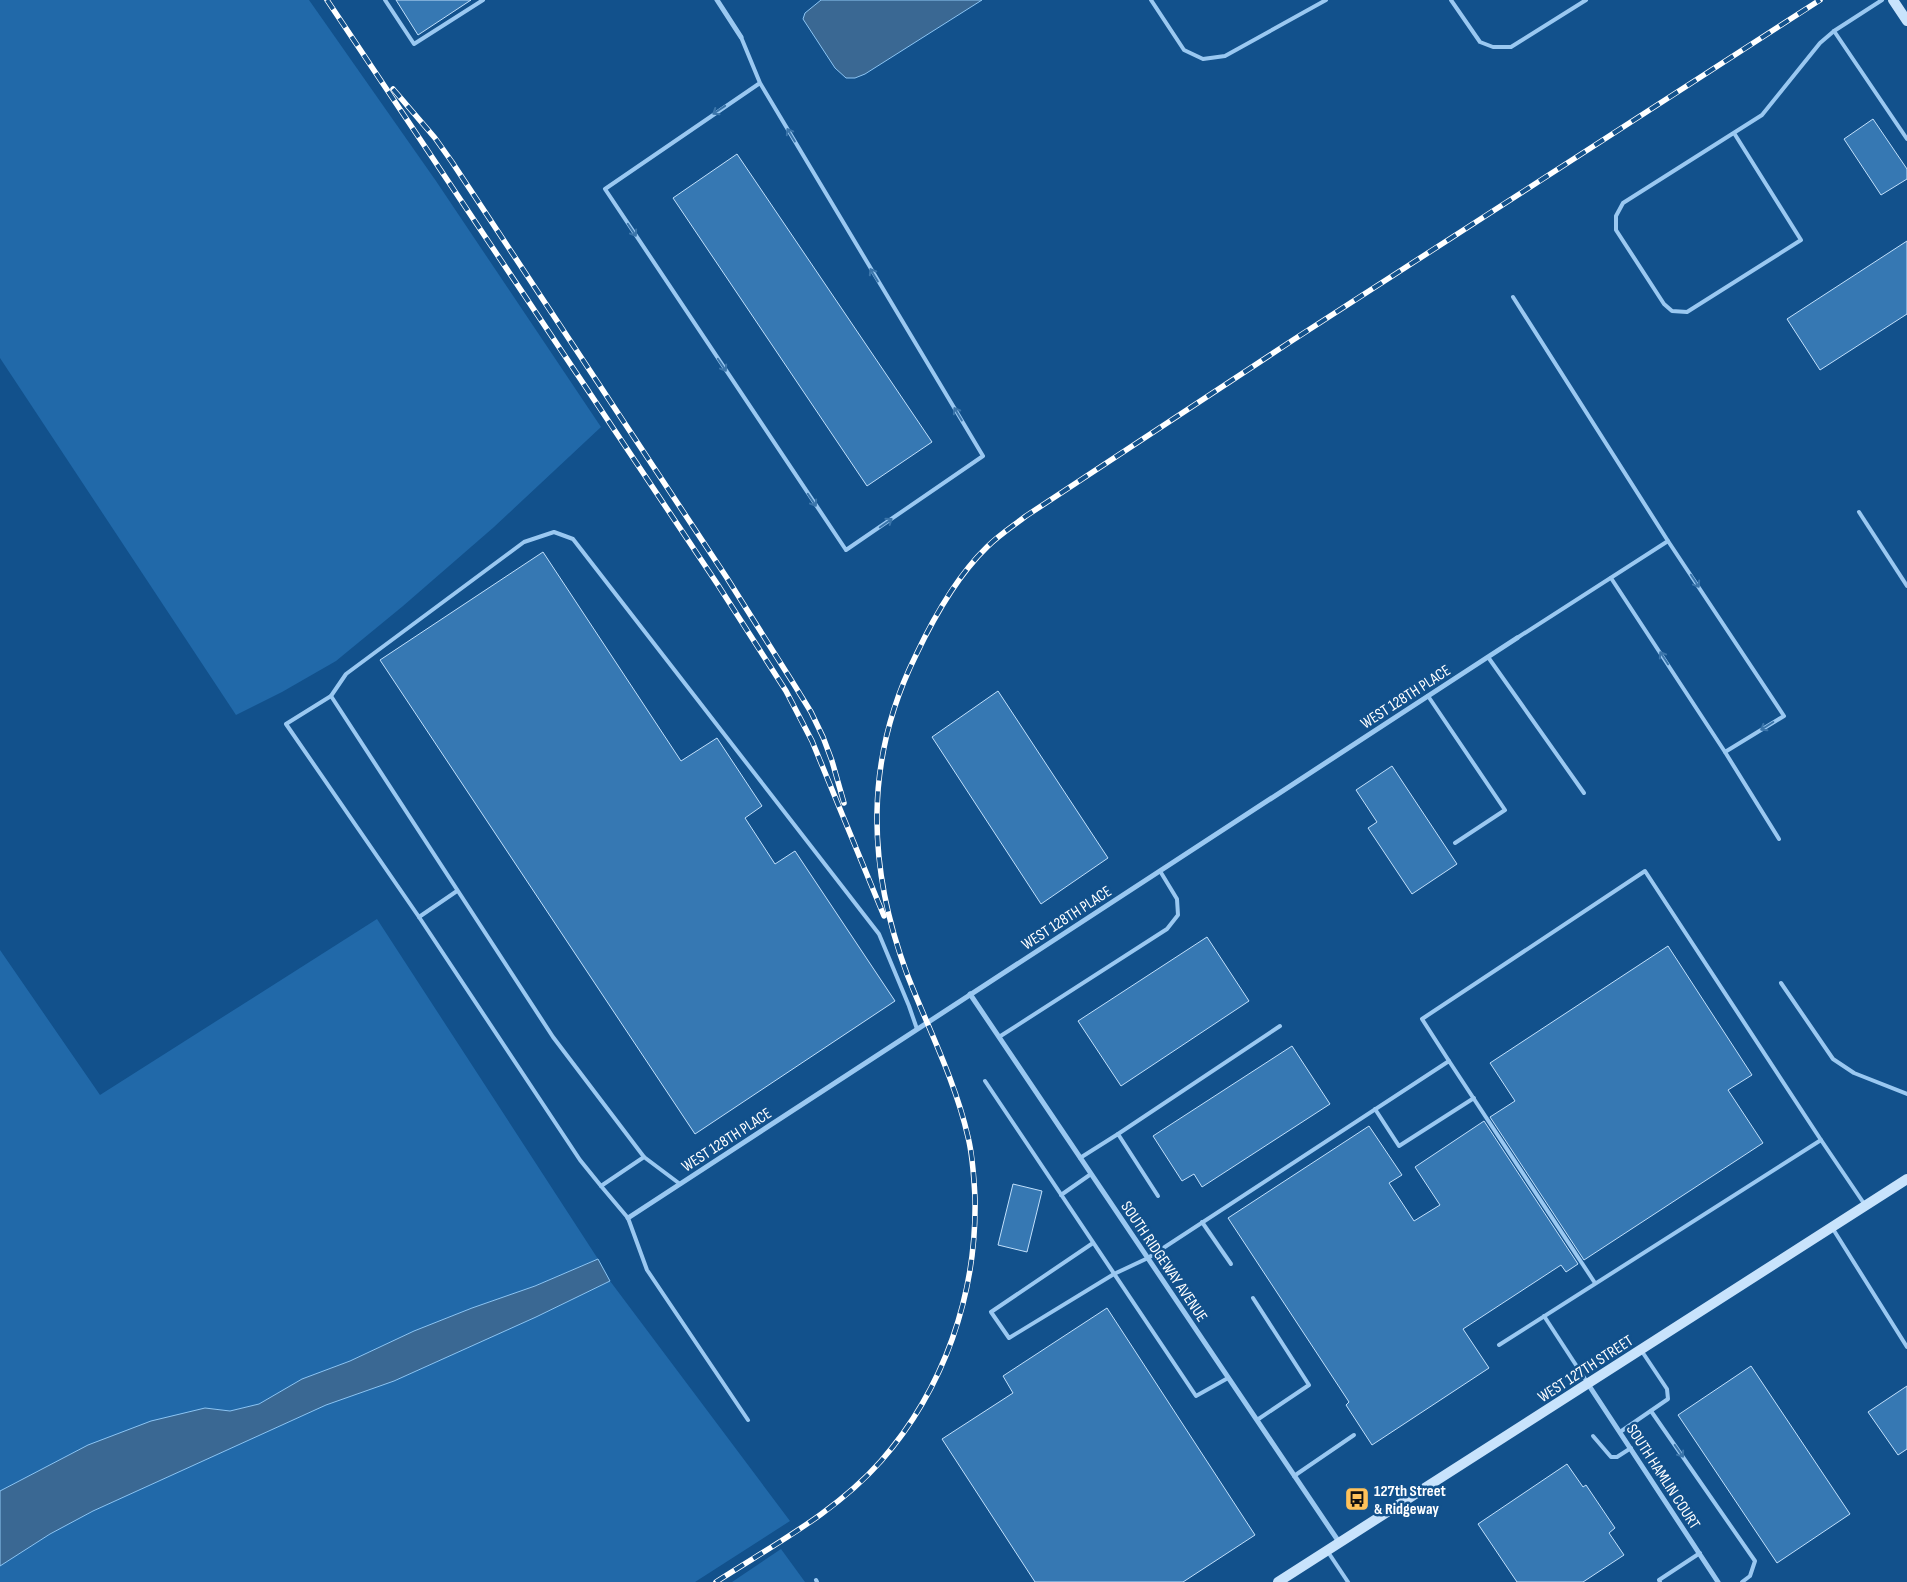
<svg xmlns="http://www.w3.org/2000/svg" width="1907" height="1582" font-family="'Sofia Sans Condensed',sans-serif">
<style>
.green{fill:#2169a9}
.water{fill:#3a6893;stroke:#8cc5f4}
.building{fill:#3678b3;stroke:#c1e0fc}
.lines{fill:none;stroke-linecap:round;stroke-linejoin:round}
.lane{stroke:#9ac8f1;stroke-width:4}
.street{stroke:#9ac8f1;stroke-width:5}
.secondary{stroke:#c8e3fc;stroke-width:10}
.rail-casing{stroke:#fff;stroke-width:5.5}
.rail{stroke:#12518c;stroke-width:4;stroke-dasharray:11;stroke-linecap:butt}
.oneway{stroke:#3b75aa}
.labels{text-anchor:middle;stroke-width:5;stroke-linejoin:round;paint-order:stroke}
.street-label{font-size:16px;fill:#fff;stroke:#12518c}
.poi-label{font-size:16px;font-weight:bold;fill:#fff;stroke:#12518c;text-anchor:start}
</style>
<rect width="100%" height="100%" fill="#12518c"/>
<g class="green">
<polygon points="0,0 309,0 436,181 601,427 494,527 403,606 336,661 282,692 236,715 0,358"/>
<polygon points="377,919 598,1259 535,1286 472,1308 414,1331 350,1361 302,1379 259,1404 230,1411 205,1408 88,1445 0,1491 0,950 100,1095"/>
<polygon points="610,1281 790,1521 695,1582 0,1582 0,1566 50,1534 93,1511 326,1405 394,1381 536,1317"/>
<polygon points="781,1549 805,1582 732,1582"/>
</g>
<g class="water">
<polygon points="821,0 982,0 865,74 855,78 846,78 835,68 803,19 805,13"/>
<polygon points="598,1259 610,1281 536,1317 394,1381 326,1405 93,1511 50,1534 0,1566 0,1491 88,1445 151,1421 205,1408 230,1411 259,1404 302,1379 350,1361 414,1331 472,1308 535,1286"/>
</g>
<g class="building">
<polygon points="396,0 471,0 418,35"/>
<polygon points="1873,119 1907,169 1907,179 1881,195 1844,139"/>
<polygon points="737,154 932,442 867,486 673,198"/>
<polygon points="1907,241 1907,314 1820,370 1787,319"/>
<polygon points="543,552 681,761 717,738 762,806 745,818 775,864 795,851 895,1001 695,1134 380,660"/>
<polygon points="998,691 1108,858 1041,904 932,737"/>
<polygon points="1392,766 1457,864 1412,894 1368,828 1377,822 1356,790"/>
<polygon points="1207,937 1249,1001 1121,1086 1078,1021"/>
<polygon points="1668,946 1752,1075 1728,1090 1763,1143 1584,1260 1490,1117 1515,1101 1490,1063"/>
<polygon points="1292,1046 1330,1104 1202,1187 1194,1174 1182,1181 1153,1136"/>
<polygon points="1484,1121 1578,1264 1566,1272 1561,1265 1463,1329 1489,1368 1372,1445 1346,1405 1349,1402 1228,1218 1369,1126 1402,1175 1389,1183 1414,1221 1440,1205 1415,1167"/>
<polygon points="1013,1184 1042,1191 1027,1252 998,1245"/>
<polygon points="1107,1308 1255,1535 1183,1582 1035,1582 942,1439 1013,1393 1003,1376"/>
<polygon points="1751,1366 1850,1514 1777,1563 1678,1415"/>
<polygon points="1907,1386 1907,1449 1898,1455 1868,1412"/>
<polygon points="1567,1464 1583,1487 1586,1485 1615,1528 1609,1533 1624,1555 1583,1582 1517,1582 1478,1524"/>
</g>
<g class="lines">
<g class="lane">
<polyline points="385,0 414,44 483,0"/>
<polyline points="1151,0 1184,50 1203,59 1225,56 1326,0"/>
<polyline points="1451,0 1480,42 1493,47 1511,47 1586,0"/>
<polyline points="1834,31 1907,139"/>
<polyline points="741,37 760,83 983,456 846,550 605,189 760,83"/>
<polyline points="1734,133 1801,240 1687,312 1672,311 1664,304 1616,230 1616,216 1623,203 1762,115 1820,43 1834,31 1882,0"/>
<polyline points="1513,297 1668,541 1517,638"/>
<polyline points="1859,512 1907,586"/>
<polyline points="1611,578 1725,752 1784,716 1668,541"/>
<polyline points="1488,657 1584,793"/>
<polyline points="331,696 553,1037 644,1157"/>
<polyline points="1428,696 1505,810 1455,843"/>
<polyline points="1725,752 1779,839"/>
<polyline points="419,917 457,891"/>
<polyline points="1781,983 1833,1059 1854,1073 1907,1094"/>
<polyline points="999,1037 1167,929 1178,915 1177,899 1160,871"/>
<polyline points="1449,1061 1422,1019 1645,871 1821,1140 1865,1205"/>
<polyline points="985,1081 1196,1396 1228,1378"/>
<polyline points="1375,1109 1399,1146 1474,1098"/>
<polyline points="1118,1134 1280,1026"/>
<polyline points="1080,1158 1118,1134 1158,1196"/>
<polyline points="680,1184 644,1157 601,1186 628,1218 647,1270 748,1420"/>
<polyline points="601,1186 580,1160 419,917 286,724 331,696 346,674 524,542 554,532 573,539 879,934 909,1006 917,1029"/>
<polyline points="1061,1195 1091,1174"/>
<polyline points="1202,1222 1231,1264"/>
<polyline points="1833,1229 1907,1347"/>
<polyline points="1093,1243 991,1312 1009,1338 1114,1274 1148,1258 1449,1061 1595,1283"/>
<polyline points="1253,1298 1309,1385 1257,1420"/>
<polyline points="1544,1316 1587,1382"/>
<polyline points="1499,1345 1821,1140"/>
<polyline points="1651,1411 1755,1561 1750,1576 1742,1582"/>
<polyline points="1620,1432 1668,1399 1667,1389 1641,1350"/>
<polyline points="1593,1436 1611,1457 1617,1457 1631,1448"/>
<polyline points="1294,1476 1354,1435"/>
<polyline points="1328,1552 1348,1582"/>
<polyline points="816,1580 817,1582"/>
<polyline points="1660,1582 1659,1580 1700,1553"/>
</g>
<g class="street">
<polyline points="717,0 741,37"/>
<polyline points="970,994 1339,1542"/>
<polyline points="628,1218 1517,638"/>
<polyline points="1588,1384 1718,1582"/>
</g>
<g class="secondary">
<polyline points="1893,0 1907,21"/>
<polyline points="1278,1582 1907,1179"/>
</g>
<defs>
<g id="rail">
<polyline points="327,0 718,585 786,691 812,741 884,916"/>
<polyline points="393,89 435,138 452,162 727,578 795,686 811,712 823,737 832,761 844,803"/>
<path d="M716,1582C773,1545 836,1512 881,1461C944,1389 977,1294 975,1198C974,1178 973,1157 968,1137C955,1080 928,1028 907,974C867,866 864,760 916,655C934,617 957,576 987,547C999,535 1013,526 1026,516L1293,340L1820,0"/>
</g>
</defs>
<use href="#rail" class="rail-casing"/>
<use href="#rail" class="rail"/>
</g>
<defs><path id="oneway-shaft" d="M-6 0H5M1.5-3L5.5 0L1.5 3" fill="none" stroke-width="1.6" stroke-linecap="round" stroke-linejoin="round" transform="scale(1.25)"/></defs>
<g class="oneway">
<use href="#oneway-shaft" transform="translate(719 110) rotate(146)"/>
<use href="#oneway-shaft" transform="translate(791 135) rotate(-121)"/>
<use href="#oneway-shaft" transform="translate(632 230) rotate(56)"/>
<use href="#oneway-shaft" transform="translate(874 275) rotate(-121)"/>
<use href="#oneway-shaft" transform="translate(722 365) rotate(56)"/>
<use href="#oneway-shaft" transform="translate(958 414) rotate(-121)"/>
<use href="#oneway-shaft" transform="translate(812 500) rotate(56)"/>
<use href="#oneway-shaft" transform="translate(886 523) rotate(-35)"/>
<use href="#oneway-shaft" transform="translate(1695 581) rotate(57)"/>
<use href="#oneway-shaft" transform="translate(1664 658) rotate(-123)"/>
<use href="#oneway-shaft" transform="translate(1767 726) rotate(148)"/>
<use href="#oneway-shaft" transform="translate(1679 1451) rotate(55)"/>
</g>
<defs>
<symbol id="bus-square" viewBox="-11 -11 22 22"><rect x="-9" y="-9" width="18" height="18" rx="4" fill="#ffc25a" stroke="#12518c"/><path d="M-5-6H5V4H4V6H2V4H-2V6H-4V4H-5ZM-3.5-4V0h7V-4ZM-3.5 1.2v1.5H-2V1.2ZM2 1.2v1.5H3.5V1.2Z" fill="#111"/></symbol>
</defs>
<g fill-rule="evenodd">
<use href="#bus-square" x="1343" y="1485" width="28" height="28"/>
</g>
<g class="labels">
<g class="street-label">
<text transform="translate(1405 696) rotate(-33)" y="6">WEST 128TH PLACE</text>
<text transform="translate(1066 917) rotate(-33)" y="6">WEST 128TH PLACE</text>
<text transform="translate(726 1139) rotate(-33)" y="6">WEST 128TH PLACE</text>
<text transform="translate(1165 1261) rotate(56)" y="6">SOUTH RIDGEWAY AVENUE</text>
<text transform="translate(1585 1368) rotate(-33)" y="6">WEST 127TH STREET</text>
<text transform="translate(1664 1476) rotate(57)" y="6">SOUTH HAMLIN COURT</text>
</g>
<g class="poi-label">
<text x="1374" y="1496">127th Street<tspan x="1374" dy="18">&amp; Ridgeway</tspan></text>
</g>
</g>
</svg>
